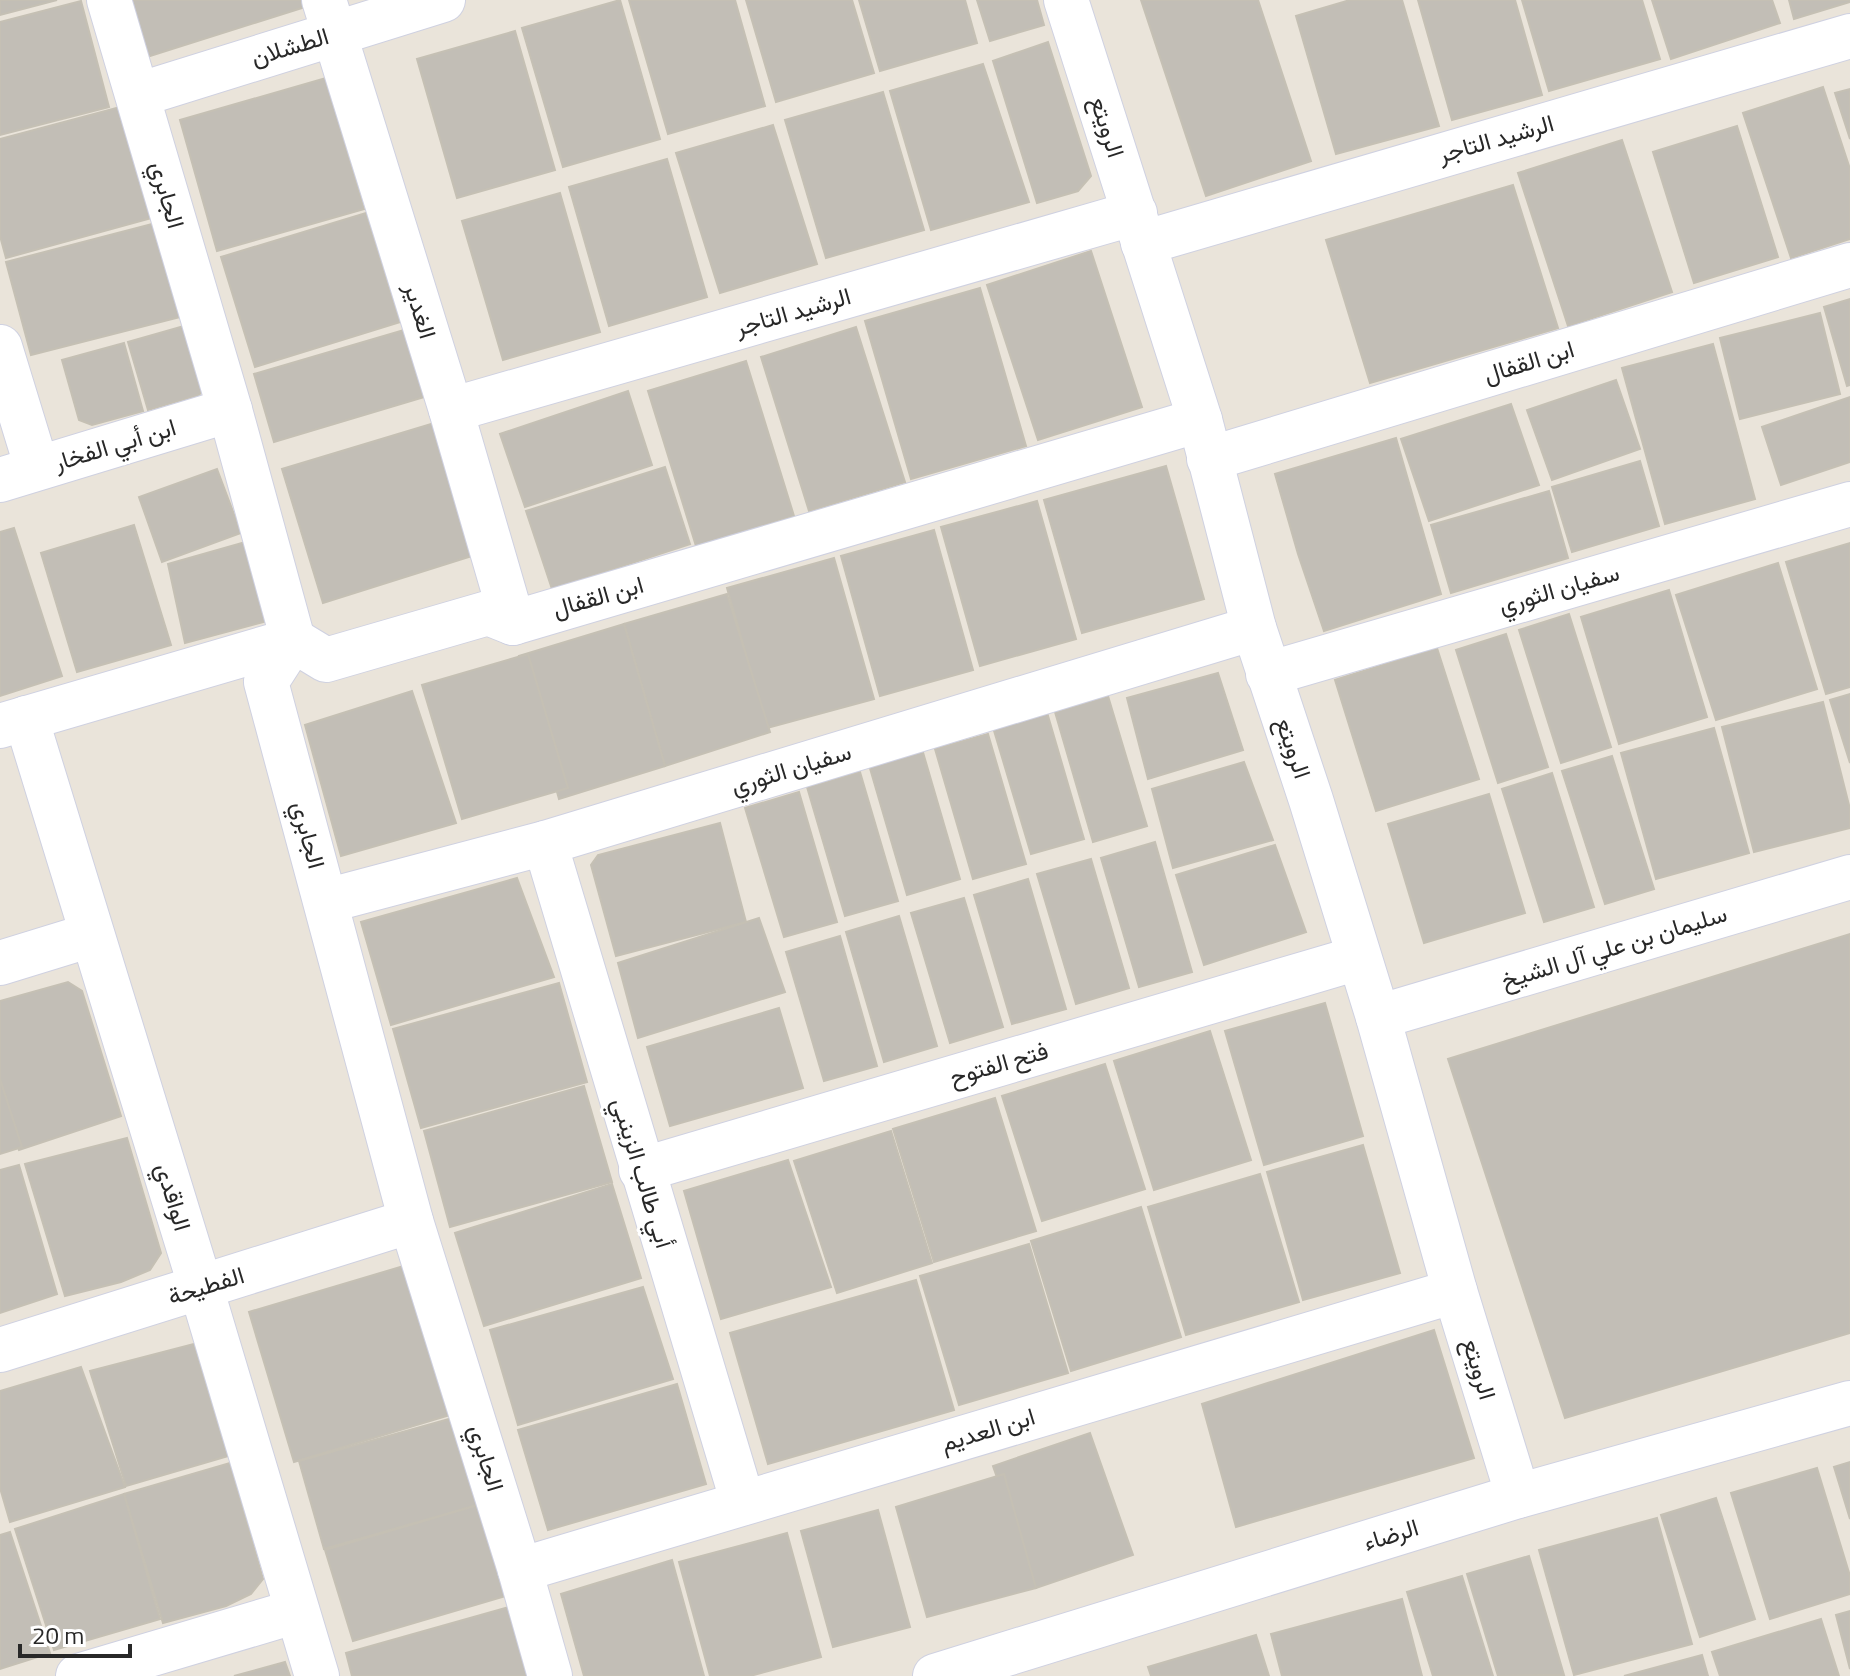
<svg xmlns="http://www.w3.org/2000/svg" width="1850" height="1676" font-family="'Titillium Web',Vazirmatn,sans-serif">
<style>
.building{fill:#c2beb6;stroke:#c5c0b4;stroke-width:2}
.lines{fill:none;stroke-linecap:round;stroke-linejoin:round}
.minor-casing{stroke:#cfd1e1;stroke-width:46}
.minor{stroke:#fff;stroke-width:44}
.labels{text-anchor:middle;stroke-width:6;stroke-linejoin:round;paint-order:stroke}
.street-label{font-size:24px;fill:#282828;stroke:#fff}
</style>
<rect width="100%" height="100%" fill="#eae4da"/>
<g class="building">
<polygon points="0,0 57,0 0,15"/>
<polygon points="130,0 303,0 305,7 147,57"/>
<polygon points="620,0 660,139 563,167 522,28"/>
<polygon points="629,0 735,0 765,106 668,134"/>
<polygon points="746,0 852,0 874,73 776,102"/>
<polygon points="859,0 965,0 977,43 880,71"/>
<polygon points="977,0 1037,0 1044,25 990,41"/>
<polygon points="1141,0 1258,0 1311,161 1206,196"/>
<polygon points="1350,0 1402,0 1439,126 1336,154 1296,16"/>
<polygon points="1418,0 1515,0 1542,95 1452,120"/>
<polygon points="1522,0 1642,0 1660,59 1549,91"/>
<polygon points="1652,0 1772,0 1780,23 1671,59"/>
<polygon points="1789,0 1850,0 1850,2 1794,19"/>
<polygon points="81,1 109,107 0,135 0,22"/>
<polygon points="515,31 555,170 457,198 417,59"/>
<polygon points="1048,42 1091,176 1078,191 1037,203 993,61"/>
<polygon points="983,64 1029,202 931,230 890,91"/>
<polygon points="326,78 364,209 217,251 180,120"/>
<polygon points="1823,87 1850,169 1850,239 1791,258 1743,113"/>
<polygon points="1850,89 1850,139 1835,93"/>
<polygon points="883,92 924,230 826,258 785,120"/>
<polygon points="124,106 155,217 6,258 0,236 0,139"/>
<polygon points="773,125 817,264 720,293 676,153"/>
<polygon points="1737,126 1778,257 1694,283 1653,152"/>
<polygon points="1622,140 1672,292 1568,326 1518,173"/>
<polygon points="667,159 707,297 609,326 569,187"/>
<polygon points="1513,185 1558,328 1370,383 1326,240"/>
<polygon points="560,193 600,332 503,360 462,221"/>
<polygon points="366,213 400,322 255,367 221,257"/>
<polygon points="156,223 180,317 31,355 6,262"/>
<polygon points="1091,251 1142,407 1038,440 987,285"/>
<polygon points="980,288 1026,446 911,479 865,321"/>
<polygon points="1850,299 1850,385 1847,386 1824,307"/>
<polygon points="1820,313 1840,394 1740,419 1720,338"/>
<polygon points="191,324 208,384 199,395 148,410 128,342"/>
<polygon points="856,327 905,482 809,511 761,357"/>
<polygon points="404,330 424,397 274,442 254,374"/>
<polygon points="124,343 143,411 92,425 79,420 62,360"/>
<polygon points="1713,344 1755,499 1665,524 1622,368"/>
<polygon points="746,361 794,516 696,546 648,391"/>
<polygon points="1616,380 1640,449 1552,480 1527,410"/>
<polygon points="628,391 652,465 525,507 500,434"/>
<polygon points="1850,397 1850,462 1781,485 1762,427"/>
<polygon points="1511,404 1539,485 1429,521 1401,439"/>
<polygon points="441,421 478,554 323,603 282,469"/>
<polygon points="1396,438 1441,594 1324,631 1298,554 1275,474"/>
<polygon points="1640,461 1659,526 1572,552 1552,487"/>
<polygon points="1166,466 1204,599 1082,633 1044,500"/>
<polygon points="665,467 690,544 552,589 526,511"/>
<polygon points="217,469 241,533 162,562 139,497"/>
<polygon points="1549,491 1568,558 1451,593 1431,525"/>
<polygon points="1037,501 1076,639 980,666 941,527"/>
<polygon points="134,525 171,645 77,672 41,553"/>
<polygon points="14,528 62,676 0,696 0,532"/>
<polygon points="934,530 973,670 880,696 841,556"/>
<polygon points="249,541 271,620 185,643 168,564"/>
<polygon points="1850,543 1850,687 1826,694 1786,562"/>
<polygon points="834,558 874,699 767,728 727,588"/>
<polygon points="1778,563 1817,689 1716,720 1676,595"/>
<polygon points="1669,590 1707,717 1619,744 1581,617"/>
<polygon points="727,594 770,732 665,766 624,624"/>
<polygon points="1569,614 1611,747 1561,763 1519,630"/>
<polygon points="624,624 665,766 559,799 519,656"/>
<polygon points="1506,634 1548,767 1498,783 1456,650"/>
<polygon points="1437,648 1479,779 1376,811 1335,680"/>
<polygon points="528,654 568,788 462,819 422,685"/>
<polygon points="1218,673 1243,750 1148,779 1127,698"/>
<polygon points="412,691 456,823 341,856 305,725"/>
<polygon points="1850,694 1850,763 1830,700"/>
<polygon points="1108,696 1147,826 1093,842 1055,712"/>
<polygon points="1823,702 1850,809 1850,828 1754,852 1722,727"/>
<polygon points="1046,709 1084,839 1031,854 992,724"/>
<polygon points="1714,728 1749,853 1656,879 1621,753"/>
<polygon points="988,734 1026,864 973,879 935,749"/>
<polygon points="922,749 960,879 907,895 869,765"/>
<polygon points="1612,756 1654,889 1605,904 1562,771"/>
<polygon points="1244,762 1273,840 1173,868 1152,789"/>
<polygon points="860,772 898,901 845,916 807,787"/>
<polygon points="1552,773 1594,907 1544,922 1502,789"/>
<polygon points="799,792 837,922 784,937 745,808"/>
<polygon points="1489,794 1525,913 1424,943 1388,824"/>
<polygon points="720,823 746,922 616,956 591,865 598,855"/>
<polygon points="1155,842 1192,972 1139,987 1101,858"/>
<polygon points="1275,845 1306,932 1204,965 1176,875"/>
<polygon points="1091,859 1129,988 1076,1004 1037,874"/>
<polygon points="517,878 554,977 391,1025 361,922"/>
<polygon points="1028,879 1066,1009 1012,1024 974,895"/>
<polygon points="964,898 1003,1027 950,1043 911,913"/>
<polygon points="899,916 937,1046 884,1062 846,932"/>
<polygon points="759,918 785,992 638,1038 618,963"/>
<polygon points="1850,934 1850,1333 1565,1418 1448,1059"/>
<polygon points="840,936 877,1066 824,1081 786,952"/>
<polygon points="68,982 82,991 121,1116 19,1150 0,1092 0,1001"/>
<polygon points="559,983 587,1082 421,1128 393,1029"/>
<polygon points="1325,1003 1363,1136 1264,1165 1225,1031"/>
<polygon points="779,1008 803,1088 670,1126 647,1047"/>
<polygon points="1210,1031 1251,1160 1154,1190 1114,1061"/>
<polygon points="1105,1064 1145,1189 1042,1221 1002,1096"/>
<polygon points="0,1079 22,1147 0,1154"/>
<polygon points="584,1086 612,1182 450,1227 424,1131"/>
<polygon points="995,1098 1036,1231 934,1262 893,1129"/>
<polygon points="891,1131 932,1263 837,1293 794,1161"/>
<polygon points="127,1138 161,1253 150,1270 121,1282 65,1296 25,1164"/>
<polygon points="1363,1145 1400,1273 1303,1300 1267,1172"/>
<polygon points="788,1160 831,1287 721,1319 684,1191"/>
<polygon points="19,1165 57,1294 0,1313 0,1170"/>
<polygon points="1260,1174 1299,1302 1186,1335 1148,1207"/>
<polygon points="612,1184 641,1278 484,1326 455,1233"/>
<polygon points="1141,1207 1181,1337 1071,1371 1031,1241"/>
<polygon points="1029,1244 1068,1373 959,1405 920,1276"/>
<polygon points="407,1265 453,1414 294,1462 249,1312"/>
<polygon points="916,1280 954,1410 768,1464 730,1333"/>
<polygon points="643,1287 673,1379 518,1425 490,1330"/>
<polygon points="1434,1330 1474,1458 1236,1527 1202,1404"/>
<polygon points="194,1344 228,1456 126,1486 90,1371"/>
<polygon points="81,1367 125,1487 10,1522 0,1488 0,1391"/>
<polygon points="677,1384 706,1484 548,1530 518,1430"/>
<polygon points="456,1417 481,1504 324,1549 299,1461"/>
<polygon points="1090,1433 1133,1555 1036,1588 993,1466"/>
<polygon points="1850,1462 1850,1519 1834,1467"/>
<polygon points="230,1463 263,1579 251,1594 226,1606 163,1623 124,1494"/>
<polygon points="1817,1468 1850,1576 1850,1594 1770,1619 1731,1493"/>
<polygon points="1004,1474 1036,1588 927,1617 896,1507"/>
<polygon points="124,1494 160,1619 54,1650 15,1529"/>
<polygon points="1716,1498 1755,1619 1700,1637 1661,1515"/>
<polygon points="485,1503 509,1595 353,1641 325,1550"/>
<polygon points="878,1510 910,1627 833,1647 801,1531"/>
<polygon points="1657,1518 1692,1644 1574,1675 1539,1550"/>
<polygon points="10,1532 50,1653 0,1669 0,1535"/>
<polygon points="787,1533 821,1657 750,1676 710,1676 679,1562"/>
<polygon points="1529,1556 1564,1675 1498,1676 1467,1574"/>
<polygon points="672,1560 704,1676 584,1676 561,1594"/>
<polygon points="1462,1576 1493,1676 1433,1676 1407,1592"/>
<polygon points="1402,1599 1422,1676 1282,1676 1271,1634"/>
<polygon points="509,1607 533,1676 352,1676 346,1653"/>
<polygon points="1850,1611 1850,1669 1836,1615"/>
<polygon points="1821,1619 1839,1676 1720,1676 1712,1652"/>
<polygon points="1256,1635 1269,1676 1151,1676 1148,1667"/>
<polygon points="1702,1655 1708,1676 1624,1676"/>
<polygon points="285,1662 290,1676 234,1676"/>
</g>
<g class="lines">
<defs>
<g id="minor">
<polyline points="109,0 230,410 293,640 266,682 411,1221 520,1570 550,1676"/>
<polyline points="324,0 451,410 513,623"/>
<polyline points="1066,0 1200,420 1254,628 1311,800 1378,1017 1455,1291 1518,1496"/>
<polyline points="138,95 443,0"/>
<polyline points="1143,243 1850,36"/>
<polyline points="0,347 37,468"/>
<polyline points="451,410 1135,213"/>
<polyline points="1209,459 1850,265"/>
<polyline points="0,480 230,410"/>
<polyline points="1268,674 1850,504"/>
<polyline points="26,718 201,1288 317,1676"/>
<polyline points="0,726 293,640 326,660 488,613 513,623 1200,420"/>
<polyline points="545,843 743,1503"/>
<polyline points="326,901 545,843 1254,628"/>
<polyline points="0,963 91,935"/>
<polyline points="1378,1017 1850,877"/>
<polyline points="641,1170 1358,958"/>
<polyline points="0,1350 411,1221"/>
<polyline points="520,1570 1455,1291"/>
<polyline points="78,1676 297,1611"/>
<polyline points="935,1676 1518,1496 1850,1403"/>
</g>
</defs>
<use href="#minor" class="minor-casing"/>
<use href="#minor" class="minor"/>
</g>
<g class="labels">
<g class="street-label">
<text transform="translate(290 47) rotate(-17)" y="8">الطشلان</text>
<text transform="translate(1107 127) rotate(72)" y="8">الرويتع</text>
<text transform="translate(1496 139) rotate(-16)" y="8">الرشيد التاجر</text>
<text transform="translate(167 195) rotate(74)" y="8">الجابري</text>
<text transform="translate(420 311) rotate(73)" y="8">الغدير</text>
<text transform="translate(793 312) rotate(-16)" y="8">الرشيد التاجر</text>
<text transform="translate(1529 362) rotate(-17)" y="8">ابن القفال</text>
<text transform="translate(115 445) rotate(-17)" y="8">ابن أبي الفخار</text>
<text transform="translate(1559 589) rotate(-16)" y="8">سفيان الثوري</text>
<text transform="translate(598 597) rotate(-16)" y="8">ابن القفال</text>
<text transform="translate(1293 748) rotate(71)" y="8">الرويتع</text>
<text transform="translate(791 769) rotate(-17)" y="8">سفيان الثوري</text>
<text transform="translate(308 835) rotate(75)" y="8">الجابري</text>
<text transform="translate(1614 947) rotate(-17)" y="8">سليمان بن علي آل الشيخ</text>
<text transform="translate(999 1064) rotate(-16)" y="8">فتح الفتوح</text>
<text transform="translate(642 1173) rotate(73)" y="8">أبي طالب الزينبي</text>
<text transform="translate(173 1197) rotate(73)" y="8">الواقدي</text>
<text transform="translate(206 1286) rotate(-17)" y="8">الفطيحة</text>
<text transform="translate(1479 1369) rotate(73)" y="8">الرويتع</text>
<text transform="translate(988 1430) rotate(-17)" y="8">ابن العديم</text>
<text transform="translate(486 1458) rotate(73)" y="8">الجابري</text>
<text transform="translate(1391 1535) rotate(-17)" y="8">الرضاء</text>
</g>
</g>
<path d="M20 1644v12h110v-12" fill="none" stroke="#282828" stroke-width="4"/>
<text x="32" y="1644" font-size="24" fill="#282828" stroke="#ffffff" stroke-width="6" paint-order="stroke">20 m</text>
</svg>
